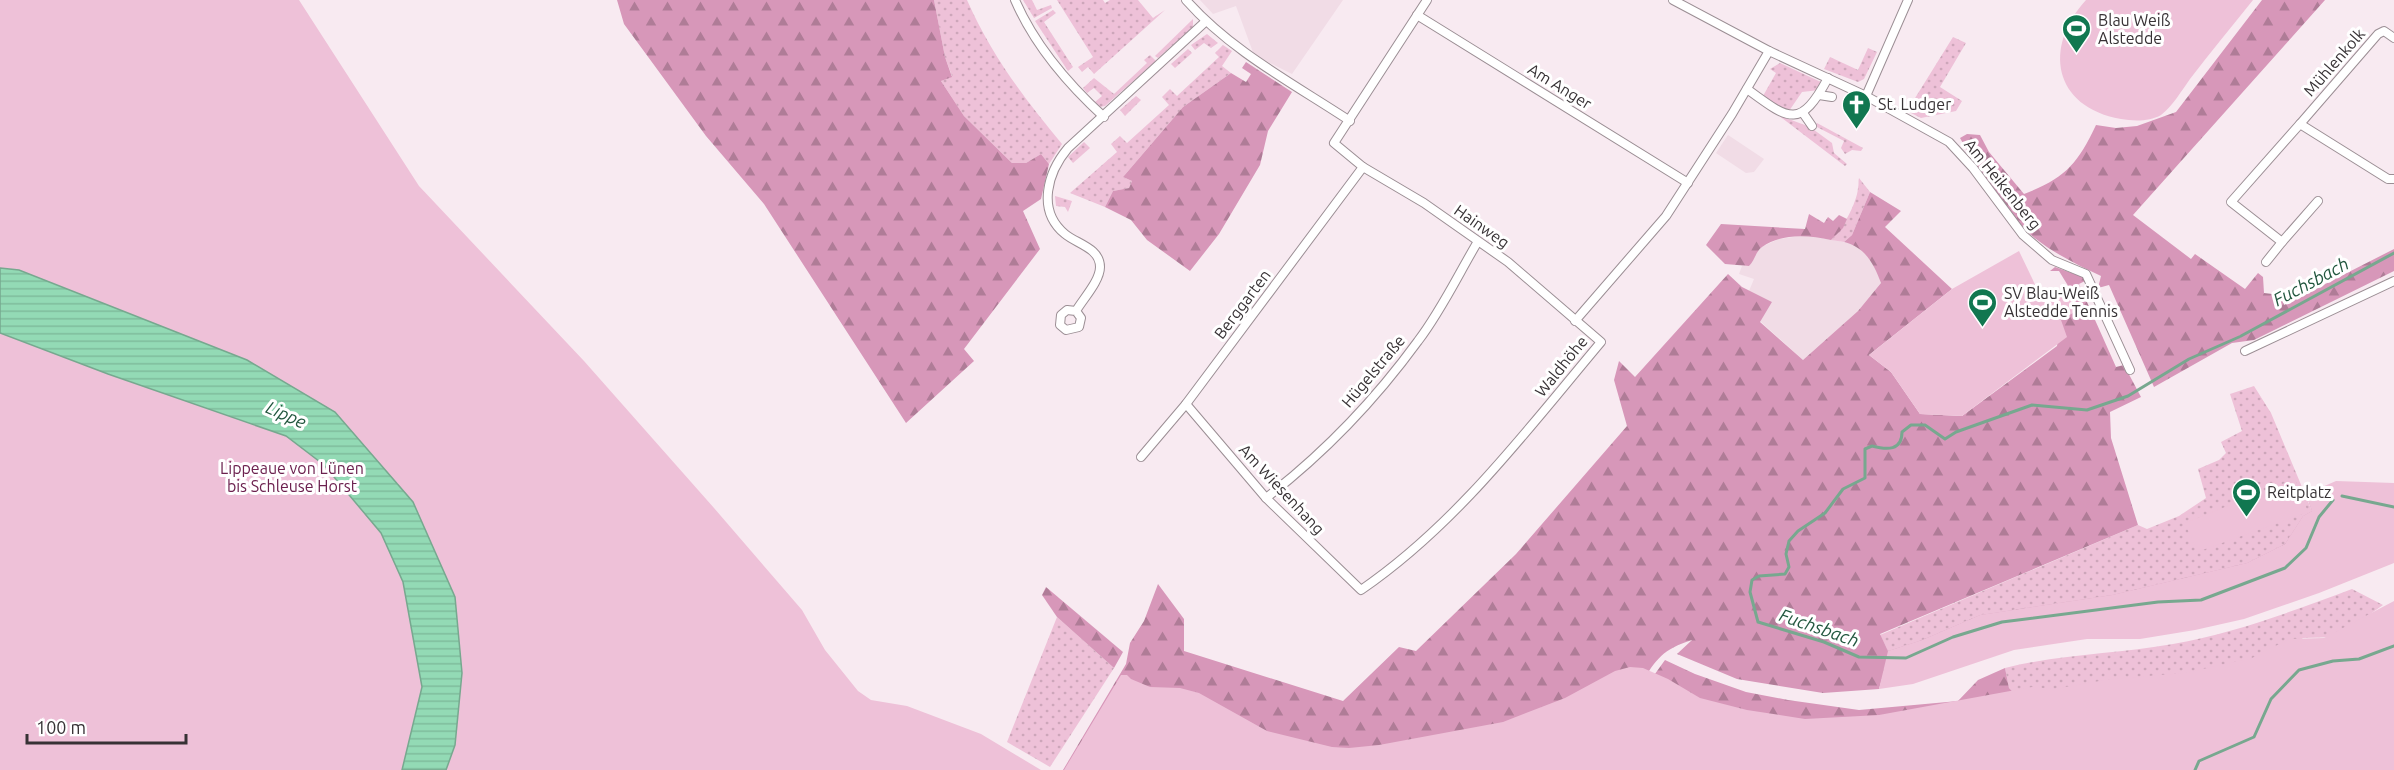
<svg xmlns="http://www.w3.org/2000/svg" width="2394" height="770" font-family="Ubuntu,sans-serif">
<style>
.built{fill:#f1dce6}
.grass{fill:url(#grass-dots)}
.forest{fill:url(#forest-firs)}
.park{fill:#eec1d8}
.water{fill:url(#water-rules);stroke:#77a88f;stroke-width:1.5}
.lines{fill:none;stroke-linecap:round;stroke-linejoin:round}
.stream{stroke:#77a88f;stroke-width:3}
.street-casing{stroke:#9b8e94;stroke-width:10}
.street{stroke:#fff;stroke-width:8}
.labels{text-anchor:middle;stroke-width:6;stroke-linejoin:round;paint-order:stroke}
.poi-label{font-size:16px;fill:#373235;stroke:#fff;text-anchor:start}
.street-label{font-size:16px;fill:#373235;stroke:#fff}
.park-label{font-size:16px;fill:#6c214f;stroke:#fff}
.water-label{font-size:18px;font-style:italic;fill:#22573f;stroke:#fff}
</style>
<defs>
<pattern id="grass-dots" width="8" height="8" patternUnits="userSpaceOnUse" patternTransform="scale(1.5)"><rect width="8" height="8" fill="#eec1d8"/><path d="M2 2h.1M6 6h.1" fill="none" stroke="#cda6ba" stroke-width="1.8" stroke-linecap="round"/></pattern>
<pattern id="forest-firs" width="22" height="20" patternUnits="userSpaceOnUse" patternTransform="scale(1.5)"><rect width="22" height="20" fill="#d797b9"/><path d="M5 1l3.5 6h-7zM16 11l3.5 6h-7z" fill="#af7c97"/></pattern>
<pattern id="water-rules" width="6" height="5" patternUnits="userSpaceOnUse" patternTransform="scale(1.5)"><rect width="6" height="5" fill="#93dab5"/><path d="M0 2.5h6" fill="none" stroke="#7fbc9c"/></pattern>
</defs>
<rect width="100%" height="100%" fill="#f8eaf1"/>
<g class="built">
<polygon points="1200,0 1343,0 1292,74 1254,55 1236,6 1213,14"/>
<polygon points="1728,135 1764,159 1754,172 1746,173 1716,153"/>
<polygon points="1807,235 1858,245 1875,266 1881,283 1858,311 1803,360 1760,321 1772,302 1749,291 1754,279 1739,274 1742,266 1749,266 1759,248 1779,239"/>
</g>
<g class="grass">
<path d="M934,0H967C992,56 1023,97 1062,144L1049,164L1041,154L1026,163H1012L964,116L941,81L952,76L945,57Z"/>
<polygon points="1023,0 1032,0 1037,10 1051,5 1052,8 1034,18"/>
<polygon points="1057,0 1103,0 1105,3 1110,0 1138,0 1153,18 1165,10 1094,74 1088,67 1082,72 1078,67 1093,57"/>
<polygon points="1053,10 1056,13 1044,22 1073,67 1068,71 1035,21"/>
<polygon points="1193,19 1193,27 1158,58 1155,56"/>
<polygon points="1207,34 1218,43 1211,48 1204,43 1195,50 1191,45"/>
<polygon points="1953,37 1966,43 1940,87 1962,101 1956,111 1921,118 1907,111"/>
<polygon points="1223,45 1232,51 1222,66 1231,73 1183,107 1123,177 1132,181 1129,188 1113,191 1105,207 1070,193 1117,152 1111,144 1120,136 1127,143 1169,105 1162,97 1170,89 1177,96 1219,57 1215,53"/>
<polygon points="1868,48 1877,52 1864,79 1858,82 1824,69 1830,57 1858,70"/>
<polygon points="1188,49 1192,53 1175,68 1171,64"/>
<polygon points="1150,55 1156,61 1105,106 1100,107 1095,102 1102,96 1094,88 1087,93 1083,88 1094,78 1114,94 1147,63 1144,60"/>
<polygon points="1780,63 1823,83 1819,90 1802,92 1789,111 1779,108 1763,96 1776,73 1770,69"/>
<polygon points="1136,96 1141,100 1125,116 1120,110"/>
<polygon points="1778,115 1810,127 1832,143 1834,153 1847,164 1845,166"/>
<polygon points="1817,123 1863,148 1861,151 1852,150 1845,154 1841,148 1844,141 1815,126"/>
<polygon points="1084,142 1090,148 1073,163 1068,157"/>
<path d="M1859,178L1870,192L1852,235L1844,242L1831,240C1842,230 1857,203 1858,188C1859,184 1858,181 1859,178Z"/>
<polygon points="1055,196 1072,201 1068,212 1065,207 1056,206"/>
<polygon points="2254,386 2271,413 2312,511 2303,516 2285,544 2247,563 2112,595 1980,615 1922,640 1888,651 1880,635 2138,525 2147,529 2179,516 2206,498 2198,469 2219,460 2226,453 2221,442 2242,431 2230,394"/>
<path d="M2352,589L2383,605L2338,637L2303,638L2276,660L2030,709L2009,688L2005,668C2060,654 2117,654 2173,644C2235,633 2293,611 2352,589Z"/>
<polygon points="1057,617 1114,668 1050,767 1007,742"/>
</g>
<g class="forest">
<polygon points="617,0 934,0 945,57 952,77 941,81 964,116 1012,163 1026,163 1041,154 1049,164 1041,199 1023,211 1040,249 964,349 974,361 906,423 764,204 706,136 624,24"/>
<path d="M2262,0H2325L2133,215L2191,259L2195,254L2245,289L2258,273L2263,277L2264,293L2281,295L2284,305L2394,249V271L2254,340L2232,343L2154,387L2109,285L2098,288L2101,276C2078,265 2055,254 2036,239C2010,219 1976,167 1960,138L1967,134L1980,135L1989,152L2024,194C2065,178 2077,165 2096,125L2116,128L2137,126L2176,112Z"/>
<polygon points="1246,62 1292,92 1268,131 1260,165 1219,234 1190,271 1147,240 1131,220 1105,207 1113,191 1129,188 1132,181 1123,177 1183,107 1231,73 1246,82 1251,74 1242,68"/>
<path d="M1870,192L1901,211L1885,227L1952,289L1869,355L1891,372L1920,414L1962,416L2057,346L2061,320L2073,312L2070,289L2059,271H2050L2055,267L2083,277L2085,281L2079,284L2116,367L2124,365L2141,397L2110,412L2111,438L2138,525L1880,634L1888,651L1922,640L1980,615L2112,595L2247,563L2285,544L2303,516L2312,511L2306,494L2325,487L2298,562L1886,665L1879,689L1823,693L1737,679L1677,654L1692,640C1663,649 1656,659 1641,684L1381,770H1063L1126,664L1130,643L1144,621L1158,584L1184,619V651L1343,701L1399,647L1416,651L1516,554L1627,426L1614,380L1619,361L1635,377L1728,274L1742,287L1772,302L1760,322L1803,360L1858,311L1881,283C1874,264 1865,247 1844,242L1852,235Z"/>
<path d="M1809,214L1824,223L1828,217L1833,221L1839,215L1847,219L1843,228L1831,240C1808,235 1782,233 1762,247C1756,251 1755,260 1749,266L1725,264L1706,245L1721,224L1805,229Z"/>
<polygon points="1046,587 1123,652 1114,668 1057,617 1042,595"/>
<polygon points="1665,660 1695,674 1746,692 1788,700 1859,710 1958,701 1978,680 2005,668 2009,688 2030,709 2113,770 2092,770 1853,722 1775,719 1647,685"/>
</g>
<g class="park">
<polygon points="0,0 299,0 419,186 584,361 714,508 802,610 825,650 858,691 871,700 907,706 981,734 1041,770 0,770"/>
<path d="M2086,0H2253C2232,26 2210,53 2190,79C2182,90 2172,107 2161,115C2149,122 2133,121 2121,119C2053,107 2043,47 2086,0Z"/>
<polygon points="2019,251 2042,299 2067,287 2070,289 2073,313 2061,320 2067,337 1962,416 1920,414 1891,372 1869,355 1952,289"/>
<polygon points="2295,479 2308,512 2197,552 2185,523"/>
<polygon points="2336,481 2394,483 2394,563 2319,593 2244,619 2195,630 2140,639 2087,639 2014,650 1913,684 1879,689 1888,651 1922,640 1980,615 2112,595 2247,563 2285,544 2303,516 2312,511 2306,494"/>
<polygon points="2394,601 2394,770 1064,770 1121,675 1127,675 1131,679 1150,687 1180,688 1199,693 1267,731 1332,747 1349,748 1379,745 1503,722 1565,698 1615,671 1630,667 1643,668 1668,679 1700,698 1747,710 1805,719 1879,715 2032,687 2054,689 2111,679 2185,673 2252,658 2289,639 2324,638"/>
</g>
<polygon class="water" points="0,268 19,270 247,360 335,412 413,502 455,597 462,673 455,745 446,770 402,770 422,687 403,582 381,533 324,465 286,436 108,374 0,333"/>
<g class="lines">
<g class="stream">
<polyline points="2241,336 2394,253"/>
<path d="M2239,337L2189,359L2128,396L2087,410L2032,405L1956,432L1945,439L1925,425H1911L1902,432C1902,451 1887,450 1872,446L1865,449V478L1843,489L1825,513L1798,531L1789,541L1786,554L1789,567L1785,574L1759,576L1752,580L1750,592L1758,622L1824,642L1859,657L1906,658L1953,637L2002,622L2158,602L2201,600L2285,568L2306,548L2319,517L2333,500"/>
<polyline points="2342,496 2394,507"/>
<polyline points="2195,770 2199,761 2254,737 2271,699 2299,670 2333,661 2359,659 2394,646"/>
</g>
<defs>
<g id="street">
<path d="M1015,0C1034,44 1069,85 1104,117"/>
<path d="M1186,0C1231,51 1294,84 1350,121"/>
<polyline points="1673,0 1769,51 1866,96 1949,142 1973,168 2023,235 2052,260 2086,274 2130,370"/>
<polyline points="1417,15 1688,183"/>
<path d="M1747,89C1789,120 1800,130 1828,78"/>
<polyline points="1819,95 1832,97"/>
<polyline points="1866,96 1908,0"/>
<polyline points="1803,113 1812,126"/>
<polyline points="2300,124 2378,34 2384,31 2394,38"/>
<polyline points="2282,242 2318,201"/>
<polyline points="2266,262 2282,242 2231,202 2300,124 2388,179 2394,179"/>
<path d="M1076,311L1081,318L1079,327L1066,330L1060,325L1061,315L1067,310L1076,311C1083,299 1100,281 1100,267C1100,248 1077,244 1065,234C1036,210 1048,172 1068,148L1205,22"/>
<polyline points="1575,321 1666,216 1732,114 1769,51"/>
<polyline points="2245,351 2394,281"/>
<path d="M1186,404L1266,498L1361,590C1457,524 1527,430 1601,342L1508,262L1424,203L1363,167L1334,143L1427,0"/>
<polyline points="1141,457 1186,404 1363,167"/>
<path d="M1266,498C1323,454 1375,400 1418,341C1441,311 1458,275 1477,243"/>
</g>
</defs>
<use href="#street" class="street-casing"/>
<use href="#street" class="street"/>
</g>
<defs>
<symbol id="stadium-pin" viewBox="-11 -11 22 30"><path d="M0 17L-7.5 6A9.5 9.5 0 1 1 7.5 6Z" fill="#117750" stroke="#fff"/><path d="M0-5a6.5 5 0 1 0 0 10a6.5 5 0 1 0 0-10ZM-3.5-1.8h7v3.6h-7Z" fill="#fff"/></symbol>
<symbol id="church-pin" viewBox="-11 -11 22 30"><path d="M0 17L-7.5 6A9.5 9.5 0 1 1 7.5 6Z" fill="#117750" stroke="#fff"/><path d="M-1.2-6h2.4v3.5h3.3v2.4h-3.3V6h-2.4V-.1h-3.3v-2.4h3.3Z" fill="#fff"/></symbol>
</defs>
<g fill-rule="evenodd">
<use href="#stadium-pin" x="2060" y="12" width="33" height="45"/>
<use href="#church-pin" x="1840" y="88" width="33" height="45"/>
<use href="#stadium-pin" x="1966" y="286" width="33" height="45"/>
<use href="#stadium-pin" x="2230" y="476" width="33" height="45"/>
</g>
<g class="labels">
<g class="poi-label">
<text x="2098" y="26">Blau Weiß<tspan x="2098" dy="18">Alstedde</tspan></text>
<text x="1878" y="110">St. Ludger</text>
<text x="2004" y="299">SV Blau-Weiß<tspan x="2004" dy="18">Alstedde Tennis</tspan></text>
<text x="2267" y="498">Reitplatz</text>
</g>
<g class="street-label">
<text transform="translate(2334 62) rotate(-49)" y="6">Mühlenkolk</text>
<text transform="translate(1560 86) rotate(32)" y="6">Am Anger</text>
<text transform="translate(2003 184) rotate(51)" y="6">Am Heikenberg</text>
<text transform="translate(1482 226) rotate(35)" y="6">Hainweg</text>
<text transform="translate(1242 304) rotate(-53)" y="6">Berggarten</text>
<text transform="translate(1561 366) rotate(-51)" y="6">Waldhöhe</text>
<text transform="translate(1373 371) rotate(-50)" y="6">Hügelstraße</text>
<text transform="translate(1282 489) rotate(47)" y="6">Am Wiesenhang</text>
</g>
<g class="park-label">
<text x="292" y="474">Lippeaue von Lünen<tspan x="292" dy="18">bis Schleuse Horst</tspan></text>
</g>
<g class="water-label">
<text transform="translate(2311 282) rotate(-28)" y="6">Fuchsbach</text>
<text transform="translate(286 415) rotate(24)" y="6">Lippe</text>
<text transform="translate(1819 628) rotate(19)" y="6">Fuchsbach</text>
</g>
</g>
<path d="M27 734v9h159v-9" fill="none" stroke="#373235" stroke-width="3"/>
<text x="36" y="734" font-size="18" fill="#373235" stroke="#ffffff" stroke-width="4.5" paint-order="stroke">100 m</text>
</svg>
